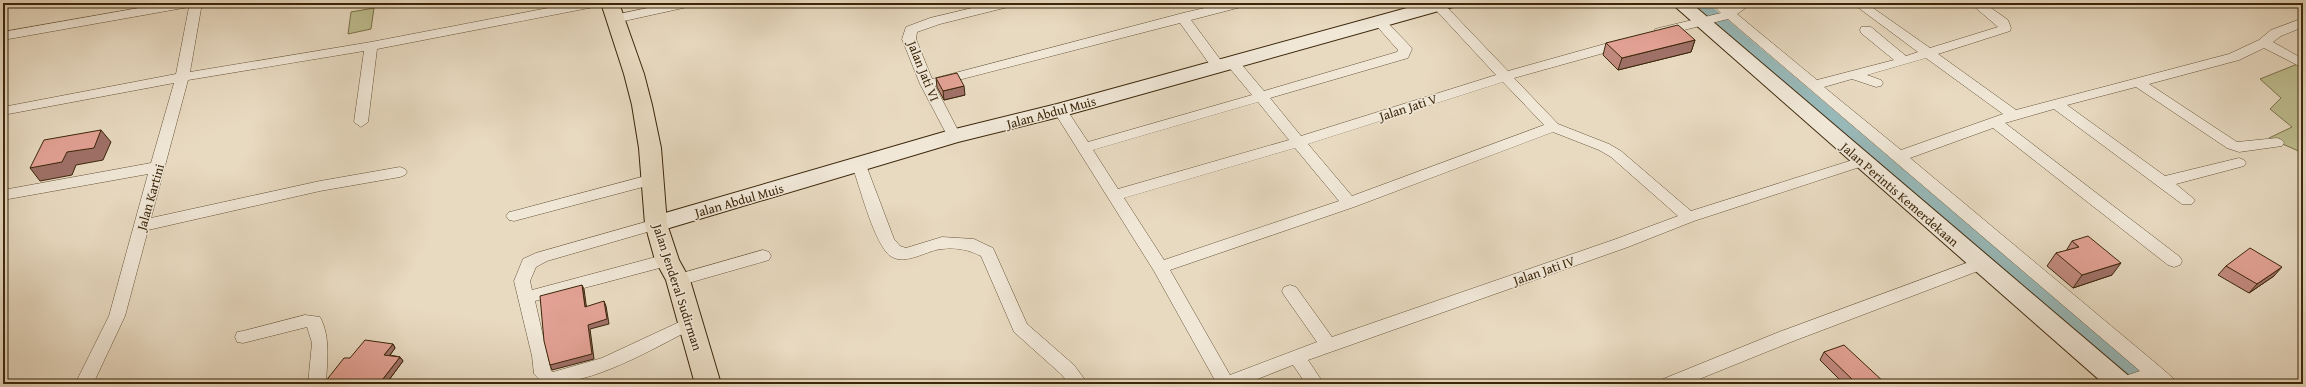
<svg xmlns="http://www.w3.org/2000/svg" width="2306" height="387" font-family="'Gentium Book Plus',serif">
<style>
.green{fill:#bdbd8e;stroke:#7c724c}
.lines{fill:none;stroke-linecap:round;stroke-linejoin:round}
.canal{fill:#98b9b9;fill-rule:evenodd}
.street-casing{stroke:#665337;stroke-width:1}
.secondary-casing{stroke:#3b2609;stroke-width:2}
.primary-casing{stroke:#3b2609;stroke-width:2}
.street{fill:#f0e7d7;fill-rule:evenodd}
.secondary{fill:#f0e7d7;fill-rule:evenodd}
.primary{fill:#e8dac1;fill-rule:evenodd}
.wall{fill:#c38b80;stroke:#3b2609}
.shaded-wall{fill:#9f7168;stroke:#3b2609}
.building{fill:#e3a295;stroke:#3b2609}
.labels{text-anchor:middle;stroke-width:3;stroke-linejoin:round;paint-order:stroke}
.street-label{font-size:13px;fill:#3b2609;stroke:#f0e7d7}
</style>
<rect width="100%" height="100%" fill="#e8dac1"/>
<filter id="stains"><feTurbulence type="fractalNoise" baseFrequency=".005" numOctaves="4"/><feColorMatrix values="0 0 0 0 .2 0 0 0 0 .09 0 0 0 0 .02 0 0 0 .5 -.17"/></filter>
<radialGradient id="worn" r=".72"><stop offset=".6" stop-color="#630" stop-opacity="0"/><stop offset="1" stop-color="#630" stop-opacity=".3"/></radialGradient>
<g class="green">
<polygon points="374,8 371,29 348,34 351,12"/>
<polygon points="2300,63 2303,65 2303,153 2269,138 2292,127 2270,109 2281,98 2260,79"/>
</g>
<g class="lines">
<polygon class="canal" points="1693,3 1708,3 2150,379 2152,384 2130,384"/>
<defs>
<g id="street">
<polygon points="167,3 202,3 190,72 371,42 574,3 600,3 594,7 377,49 368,122 361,127 354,122 364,51 188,80 151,218 320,181 400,167 405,169 407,172 405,175 400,177 320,191 148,230 125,316 93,384 75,384 109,316 148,174 3,200 3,190 151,163 174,83 3,115 3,107 176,74 189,7 3,40 3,32"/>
<polygon points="671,3 694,3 692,6 615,23 609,19 610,16"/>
<polygon points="993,3 1014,3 1012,6 940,24 917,32 916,39 932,79 1183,13 1226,3 1247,3 1245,6 1191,20 1225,66 1223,69 1213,69 1180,23 935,86 961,136 954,141 949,139 920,84 902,39 906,27 930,18"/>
<path d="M1433,3H1443L1508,71L1619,40H1629L1631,43L1629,46L1514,78L1558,124L1609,144L1621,151L1691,211L1859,158H1869L1871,161L1869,164L1694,221L1628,247L1308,360L1324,384H1306L1293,365L1245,384H1217L1154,271L1053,110L1060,106L1065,107L1088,142L1252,95L1227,65L1225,62L1227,59H1237L1264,91L1397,52L1398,50L1373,22L1379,18L1384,19L1410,46L1412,49L1408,58L1270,98L1301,136L1496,75L1434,8ZM1503,82L1544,125L1352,196L1308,144ZM1258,102L1289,140L1118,189L1093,150ZM1553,132L1599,150L1611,157L1678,216L1616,239L1332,337L1296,287L1290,285L1284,287L1282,291L1284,295L1317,342L1230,375L1170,270L1354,207ZM1295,148L1339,201L1164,260L1124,198Z"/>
<path d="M1711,3H1725L1730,7L1738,3H1753L1737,14L1817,80L1894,60L1861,33L1860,30L1861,27H1871L1906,56L1918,52L1852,3H1866L1930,48L1998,27L1970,3H1984L2008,20L2011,28L2010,31L1938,54L2016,110L2229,54L2259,40L2271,30L2303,18V27L2281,36L2273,42L2303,59V68L2264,48L2239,60L2149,84L2237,142L2277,138L2282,140L2284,143L2282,146L2239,152L2227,148L2136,87L2067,105L2165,176L2239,158L2244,160L2246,163L2244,166L2176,184L2195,200L2192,204H2182L2054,109L2005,123L2180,257L2182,261L2180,265L2174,267L2168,265L1993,128L1910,158L2158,365L2174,379L2177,384H2156L2152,381L2143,384H2113L2116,379L2140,371L1728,19L1660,36L1654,32L1655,29L1721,13ZM1926,58L2003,114L1901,150L1824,87L1852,79L1876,87L1881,86L1883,83L1881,80L1867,75Z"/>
<path d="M859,160L864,162L866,165L894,239L900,246L906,248L942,237L974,239L993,248L1027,324L1074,365L1088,384H1069L1062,375L1014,332L981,256C970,250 955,247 942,249C926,250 902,269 887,253C872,235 860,188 852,165L854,162Z"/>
<polygon points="653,174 658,175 660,179 658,183 514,221 509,220 506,216 509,212 514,211"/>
<path d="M656,219L661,220L664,224L661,228L547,261L536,267L530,281L532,290L667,254L673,256L675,260L673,264L667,266L535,301L551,371L553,372L602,358L690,317L696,319L698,323L696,327C650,350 595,384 544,384L534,374L532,356L514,281L523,259L536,253Z"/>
<polygon points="763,250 769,252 771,256 769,260 678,286 672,284 670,280 672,276"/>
<polygon points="1980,258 1986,260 1988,264 1986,268 1791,342 1687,384 1660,384 1663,379 1779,332"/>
<path d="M305,315L320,317C331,338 327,361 326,384H308L312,343L307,327L243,343L237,342L235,337L237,332L243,331Z"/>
</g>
<g id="secondary">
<polygon points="1425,3 1455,3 1453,7 1067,115 958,142 656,232 648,230 645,224 648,218 947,131 1057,104"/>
<polygon points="1671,3 1691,3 2130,377 2134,384 2104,384"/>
</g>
<polygon id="primary" points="601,3 619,3 644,74 652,105 661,148 667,224 679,260 690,280 721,384 695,384 666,280 655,260 645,224 639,148 632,105 624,74"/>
</defs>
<use href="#street" class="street-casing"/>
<use href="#secondary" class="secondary-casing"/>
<use href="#primary" class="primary-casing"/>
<use href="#street" class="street"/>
<use href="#secondary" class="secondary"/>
<use href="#primary" class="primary"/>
</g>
<g class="wall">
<polygon points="1695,40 1691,52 1618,70 1603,55 1606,43"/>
<polygon points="936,78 965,95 944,100 937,87"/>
<polygon points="2072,241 2112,275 2073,288 2047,266 2056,253 2066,251"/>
<polygon points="2226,266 2274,276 2249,293 2218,275"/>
<polygon points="393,344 395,348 390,355 400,357 403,361 386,384 326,384 325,382 350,358"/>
<polygon points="1824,352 1886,384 1844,384 1820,360"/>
</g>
<g class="shaded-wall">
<polygon points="1695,40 1691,52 1618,70 1622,58"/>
<polygon points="964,86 965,95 944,100 943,91"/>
<polygon points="101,130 111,142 103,160 76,165 72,175 40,181 30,168 67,152"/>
<polygon points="2121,263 2112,275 2073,288 2082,275"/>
<polygon points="2282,267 2274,276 2249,293 2257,284"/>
<polygon points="582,285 584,289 587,311 585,307"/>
<polygon points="604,301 606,306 609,324 590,329 594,359 552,370 550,365 588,325"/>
<polygon points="393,344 395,348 387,359 384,355"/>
<polygon points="400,357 403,361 386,384 379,384"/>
</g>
<g class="building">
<polygon points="1678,25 1695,40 1622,58 1606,43"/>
<polygon points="957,73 964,86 943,91 936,78"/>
<polygon points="101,130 94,148 67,152 62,162 30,168 44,140"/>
<polygon points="2088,236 2121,263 2082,275 2056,253 2079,247 2072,241"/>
<polygon points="2250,248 2282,267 2257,284 2226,266"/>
<polygon points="582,285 585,307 604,301 607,319 588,325 592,354 550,365 544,341 540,296"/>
<polygon points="365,340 393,344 384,355 400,357 379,384 340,384 325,382 344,358 350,358"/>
<polygon points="1844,345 1886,384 1857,384 1824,352"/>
</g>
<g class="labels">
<g class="street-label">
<text transform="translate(924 71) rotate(68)" y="5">Jalan Jati VI</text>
<text transform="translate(1408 107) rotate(-18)" y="5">Jalan Jati V</text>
<text transform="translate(1051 112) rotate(-15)" y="5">Jalan Abdul Muis</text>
<text transform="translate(1900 194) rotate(41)" y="5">Jalan Perintis Kemerdekaan</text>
<text transform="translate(150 197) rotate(-74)" y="5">Jalan Kartini</text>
<text transform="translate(739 200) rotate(-16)" y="5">Jalan Abdul Muis</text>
<text transform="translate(1544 270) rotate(-19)" y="5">Jalan Jati IV</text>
<text transform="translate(678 287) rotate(72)" y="5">Jalan Jenderal Sudirman</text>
</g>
</g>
<rect width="2306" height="387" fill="none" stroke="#e8dac1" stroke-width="16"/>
<rect x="4" y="4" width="2298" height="379" fill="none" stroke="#3b2609" stroke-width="2"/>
<rect x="8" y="8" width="2290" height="371" fill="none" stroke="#3b2609"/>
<rect width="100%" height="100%" filter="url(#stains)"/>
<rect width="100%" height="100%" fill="url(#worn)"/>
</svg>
